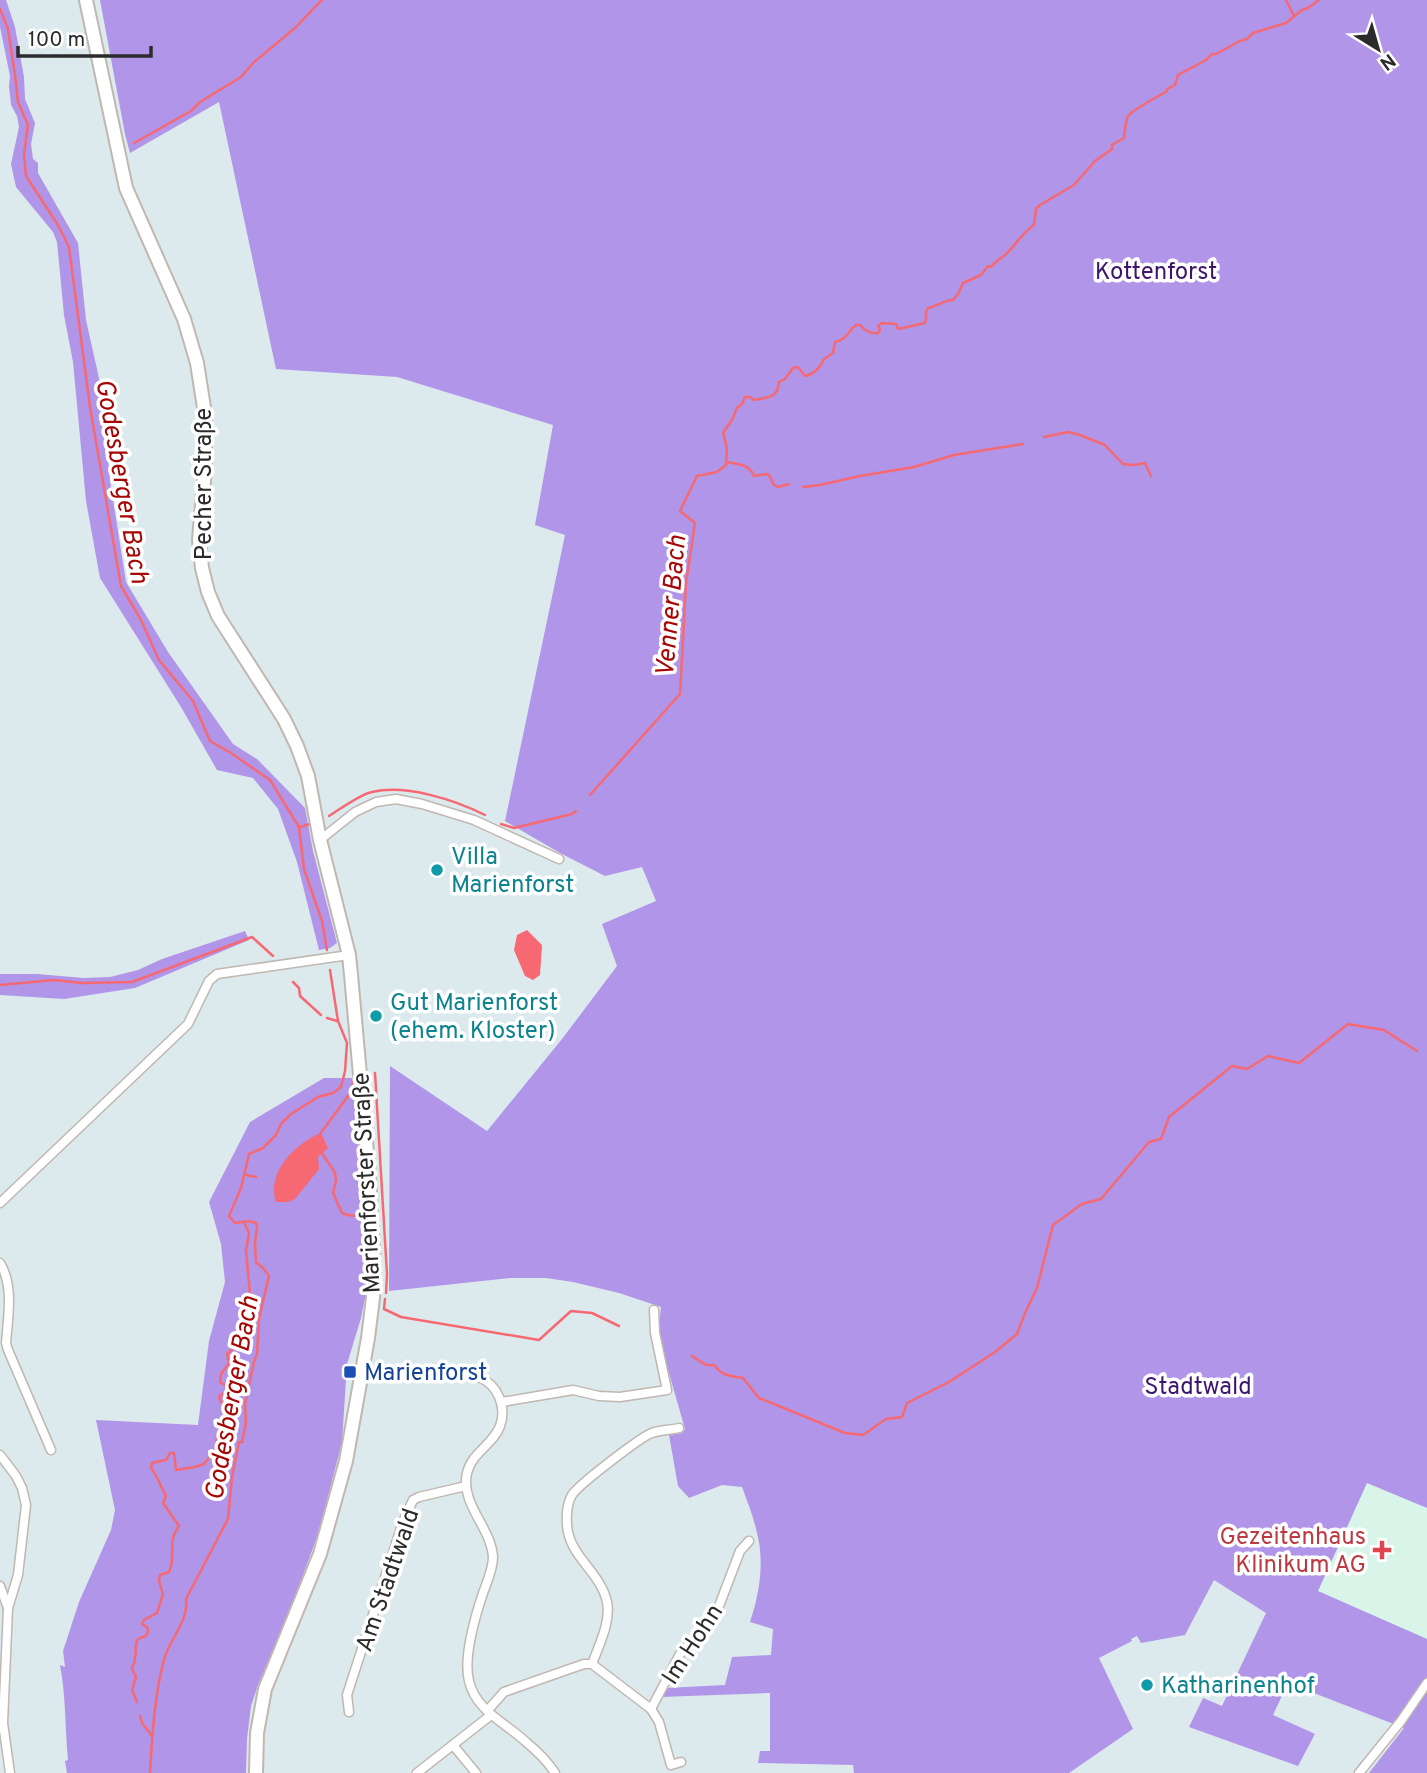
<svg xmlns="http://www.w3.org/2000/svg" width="1427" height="1773" font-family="Overpass,sans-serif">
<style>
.medical{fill:#d9f5ea}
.green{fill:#b095e8}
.water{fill:#f66973}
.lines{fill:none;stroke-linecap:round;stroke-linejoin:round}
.stream{stroke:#f66973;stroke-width:2.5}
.street-casing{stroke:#c0b7b0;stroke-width:11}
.secondary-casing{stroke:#c0b7b0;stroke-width:16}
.street{stroke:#fff;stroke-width:8}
.secondary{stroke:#fff;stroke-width:12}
.culture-dot{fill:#0f9aa8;stroke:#fff;stroke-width:2.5}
.transit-dot{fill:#1a4fb4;stroke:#fff;stroke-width:2.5}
.health-dot{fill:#e0444e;stroke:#fff;stroke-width:2.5}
.labels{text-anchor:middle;stroke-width:7;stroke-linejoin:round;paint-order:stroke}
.park-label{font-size:24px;fill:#3d156e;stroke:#fff}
.street-label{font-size:24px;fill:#2b2b2b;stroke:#fff}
.culture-label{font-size:24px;fill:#0d838f;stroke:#fff;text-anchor:start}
.transit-label{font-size:24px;fill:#164399;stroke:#fff;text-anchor:start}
.health-label{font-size:24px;fill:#be3a42;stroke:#fff;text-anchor:end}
.water-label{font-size:26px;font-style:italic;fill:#a60505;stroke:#fff}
</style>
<rect width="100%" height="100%" fill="#dceaee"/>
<polygon class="medical" points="1367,1483 1427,1508 1427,1639 1318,1591"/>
<g class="green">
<polygon points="0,0 6,0 15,27 24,77 25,99 35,123 31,144 33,159 38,163 38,173 78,243 86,320 101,387 110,480 126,582 168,652 233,744 257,759 305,808 313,851 337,943 330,948 319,950 297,862 278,809 253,778 217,770 181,707 100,578 86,501 73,362 64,315 57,242 53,232 16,187 11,164 19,127 17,116 11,105 9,86 10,76 0,27"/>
<path d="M100,0H1427V1508L1367,1483L1318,1591L1427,1639V1773H1369L1404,1728L1288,1683L1273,1715L1315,1734L1298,1766L1189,1727L1203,1698L1222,1706L1266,1613L1214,1580L1185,1635L1141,1643L1137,1636L1131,1639L1132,1641L1099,1658L1133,1729L1069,1773H854L853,1765L758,1763L760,1751H770V1693L661,1697L666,1688L725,1685L732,1657L771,1655L773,1629L750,1622C760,1592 765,1560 756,1529C753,1515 747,1501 742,1487L722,1485L689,1498L678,1486L669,1435L682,1433L685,1429L658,1335L661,1307L619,1293L573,1282L546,1278H510L389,1291L390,1066L487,1131L562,1039L617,966L602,924L656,901L642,867L605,876L560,853L505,821L565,535L535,525L553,425L397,377L276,369L219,102L130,153L125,134Z"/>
<polygon points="245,931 249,940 135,988 64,999 0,995 0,974 37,974 84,978 110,977 138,970 162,959"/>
<path d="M324,1078H352L365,1203L368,1265L365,1298L361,1318L347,1364L342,1442L325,1508L317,1537L292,1605L258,1685L251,1706L247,1739L246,1773H67L65,1761L68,1760C65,1729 66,1696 60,1665L65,1667L63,1651L79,1602L111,1530L115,1510L96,1420L198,1425L209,1341L225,1282L221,1244L209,1202L250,1122Z"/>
</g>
<g class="water">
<polygon points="527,930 542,945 540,975 533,980 525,976 514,950 517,935"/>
<path d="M321,1133L328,1148L318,1157L319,1169L295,1199L288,1202H276C266,1172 296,1143 321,1133Z"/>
</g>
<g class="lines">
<g class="stream">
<polyline points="1286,0 1294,16"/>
<polyline points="0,9 8,29 15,75 18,102 28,125 24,154 26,176 58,225 69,247 90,407 121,586 141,620 159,660 193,701 210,741 231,753 270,780 299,827 304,869 322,921 327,950"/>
<polyline points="134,143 191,111 200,102 241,77 254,62 295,28 322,0"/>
<polyline points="1044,437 1068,432 1080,435 1105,445 1123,464 1134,465 1145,463 1151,476"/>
<path d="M726,462C738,464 749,464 754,476L766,474L769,475L774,485L778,487L789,484"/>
<polyline points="803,487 820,485 860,476 914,467 954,455 1023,444"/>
<path d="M590,795L680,694L686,583L695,523L680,511L697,476L717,472L726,465L727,448L723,433L732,420L737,408L742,404L745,397H750L754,400C769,397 777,399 779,382L785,379L793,368L798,367L805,376C814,374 821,367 824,359L833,353L835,342C849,338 846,333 856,325H860C865,331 871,334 878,333L880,330L878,326L882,323L896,324L898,329L925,323L926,318V312L928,308C935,307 947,299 953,300L958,294L963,283L981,275L988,266L991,267C995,262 1000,259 1005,255C1015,246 1022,233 1034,225L1036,209L1040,205L1074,185L1095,161L1112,149V145L1124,138C1125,131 1125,123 1128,116C1131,111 1160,95 1166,92L1167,89L1175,85L1178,75L1206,60L1212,54H1216L1240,41L1247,39L1253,33L1286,23L1302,10L1308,8L1319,0"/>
<path d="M329,816C340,809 361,794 372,792C406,784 455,800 485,815"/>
<polyline points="501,824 514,828 572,814 576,811"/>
<polyline points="300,827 310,824"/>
<polyline points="293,982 299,988 300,996 321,1015"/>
<polyline points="0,985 54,980 81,983 132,982 252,937 273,956"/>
<polyline points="327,1018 337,1021"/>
<polyline points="375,1073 387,1274 386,1293"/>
<polyline points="320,1134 351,1092 354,1076"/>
<polyline points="322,1153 335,1173 336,1181 333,1193 342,1213 348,1215 365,1217"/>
<polyline points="246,1175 256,1177"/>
<polyline points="385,1299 384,1309 401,1317 539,1340 571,1311 592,1313 619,1326"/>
<polyline points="1026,1311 1037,1288 1053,1225 1082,1204 1101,1199 1149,1142 1161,1139 1169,1117 1232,1066 1247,1069 1268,1056 1299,1063 1348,1024 1384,1030 1417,1051"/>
<path d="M692,1356L706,1365H714C722,1376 731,1376 743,1378L759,1398L845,1433L863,1435L886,1419L902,1417L907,1403L949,1382L995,1352L1017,1334L1025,1313"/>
<path d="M137,1702L132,1690L136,1677L132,1669C133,1665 135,1662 135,1658C138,1647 131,1639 146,1636L148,1632L147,1627L142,1624L144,1620L157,1613L163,1594L159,1581L160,1575L169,1572C177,1555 166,1543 179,1526L163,1503L166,1496C160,1486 158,1476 151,1468L152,1463L166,1460L170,1453H174L176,1470L195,1467L204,1464L214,1451L219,1429L223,1421L225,1411L219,1397L222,1394L228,1392V1387L220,1382L221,1374L229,1363L227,1354L235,1347L244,1318L251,1305L246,1250L249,1233L244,1222"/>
<polyline points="140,1716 142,1723 152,1736"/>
<path d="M150,1773C152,1739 155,1686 166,1654C172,1637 189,1619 186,1599L228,1519L232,1477L239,1442H242L246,1423L245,1404L254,1362L257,1354L259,1319L269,1276L263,1268L256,1262L255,1244L257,1226L256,1223L249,1221L235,1223L229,1216L241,1188L249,1154L263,1148L276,1135L281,1124L291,1114L318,1097L333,1093L341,1087L345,1071L347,1043L338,1021L330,970"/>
</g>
<defs>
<g id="street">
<polyline points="320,840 355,812 376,802 396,799 422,804 474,820 559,859"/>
<polyline points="0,1203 188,1024 209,981 217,974 349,955"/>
<path d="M0,1263C14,1286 8,1317 6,1343L8,1350L51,1450"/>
<path d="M363,1370C389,1372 416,1372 442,1373C454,1374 468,1373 479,1377C498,1385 507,1407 500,1426C493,1445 472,1452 467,1473C460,1504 491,1527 493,1557C493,1569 487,1582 483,1593C475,1617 463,1657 469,1681C476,1711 506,1723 526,1742C537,1751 548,1762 555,1773"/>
<polyline points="502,1402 573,1390 599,1396 620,1397 667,1390 655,1333 654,1310"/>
<polyline points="0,1455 16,1476 22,1488 26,1505 18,1575 8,1608 3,1723 10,1773"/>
<polyline points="0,1586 8,1608"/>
<path d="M592,1664C599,1645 611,1622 607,1602C601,1574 573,1558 568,1532C566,1521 566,1505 572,1495C578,1485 642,1436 652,1433C660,1430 670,1430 679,1428"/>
<polyline points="651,1709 680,1654 704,1631 716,1614 740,1551 749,1541"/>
<polyline points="487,1711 504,1692 584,1664 592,1664 651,1709 659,1722 671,1765 681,1762"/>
<polyline points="349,1712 347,1695 403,1522 413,1500 419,1497 466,1486"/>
<polyline points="453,1745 476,1773"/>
<polyline points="417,1773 491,1715"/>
<polyline points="1359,1773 1401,1721 1427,1683"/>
</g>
<polyline id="secondary" points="86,0 126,188 184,319 197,363 205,414 205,469 199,540 202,568 208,592 218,616 284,719 297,746 308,776 320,840 349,955 351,975 369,1175 374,1268 373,1298 368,1338 346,1461 320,1554 265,1689 257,1733 256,1773"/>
</defs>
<use href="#street" class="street-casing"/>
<use href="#secondary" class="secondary-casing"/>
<use href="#street" class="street"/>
<use href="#secondary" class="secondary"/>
</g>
<g class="culture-dot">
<circle cx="437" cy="870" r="7"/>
<circle cx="376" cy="1016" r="7"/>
<circle cx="1147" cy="1685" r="7"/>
</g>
<rect class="transit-dot" x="343" y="1365" width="14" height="14" rx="3.5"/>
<path class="health-dot" d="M1378.5 1539.5h7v7h7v7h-7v7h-7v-7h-7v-7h7z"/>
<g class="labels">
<g class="park-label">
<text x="1156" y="279">Kottenforst</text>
<text x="1198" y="1394">Stadtwald</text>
</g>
<g class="street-label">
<text transform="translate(203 484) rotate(-90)" y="8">Pecher Straße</text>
<text transform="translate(366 1183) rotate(-93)" y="8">Marienforster Straße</text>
<text transform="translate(387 1580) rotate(-71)" y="8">Am Stadtwald</text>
<text transform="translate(692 1644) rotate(-57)" y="8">Im Hohn</text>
</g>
<g class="culture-label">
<text x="451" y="864">Villa<tspan x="451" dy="28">Marienforst</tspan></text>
<text x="390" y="1010">Gut Marienforst<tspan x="390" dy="28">(ehem. Kloster)</tspan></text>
<text x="1161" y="1693">Katharinenhof</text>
</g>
<g class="transit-label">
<text x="364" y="1380">Marienforst</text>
</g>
<g class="health-label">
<text x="1366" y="1544">Gezeitenhaus<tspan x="1366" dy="28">Klinikum AG</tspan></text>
</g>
<g class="water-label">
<text transform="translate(123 481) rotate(80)" y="9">Godesberger Bach</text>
<text transform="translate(670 606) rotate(-85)" y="9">Venner Bach</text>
<text transform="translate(231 1398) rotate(-80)" y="9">Godesberger Bach</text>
</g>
</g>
<g transform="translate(1378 49) rotate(143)" stroke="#ffffff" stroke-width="5" paint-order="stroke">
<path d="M0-5L12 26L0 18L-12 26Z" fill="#2b2b2b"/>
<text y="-10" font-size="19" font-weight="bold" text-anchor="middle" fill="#2b2b2b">N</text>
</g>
<path d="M18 46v10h133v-10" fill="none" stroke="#2b2b2b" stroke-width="3.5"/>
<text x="28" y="46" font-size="21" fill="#2b2b2b" stroke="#ffffff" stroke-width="5" paint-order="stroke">100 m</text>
</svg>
